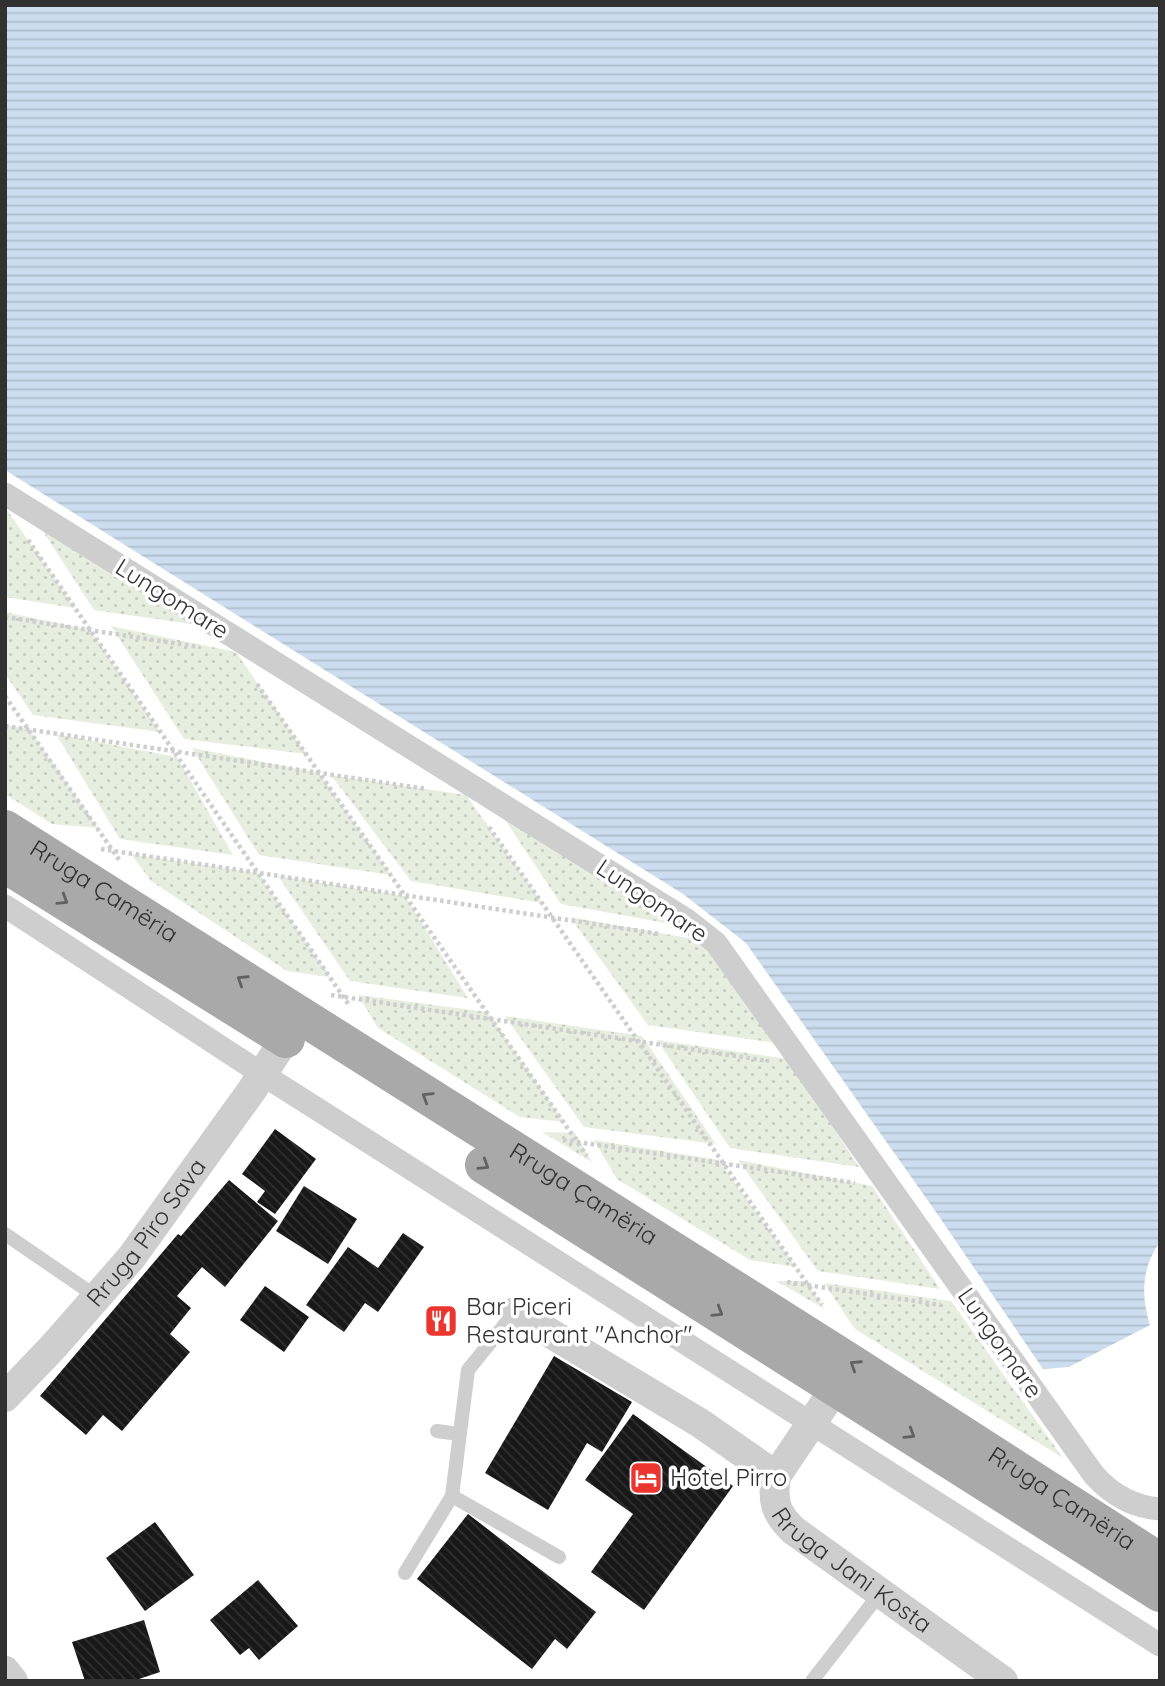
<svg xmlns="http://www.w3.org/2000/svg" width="1165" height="1686" font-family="Quicksand,sans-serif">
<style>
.grass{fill:url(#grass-dots)}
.water{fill:url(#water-rules)}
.building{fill:url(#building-back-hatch)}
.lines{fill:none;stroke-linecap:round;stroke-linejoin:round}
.path{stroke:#cecece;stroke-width:4.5;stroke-dasharray:3.5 3.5;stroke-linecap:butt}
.service{stroke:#cecece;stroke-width:14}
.pedestrian{stroke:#cecece;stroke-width:23}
.minor{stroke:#cecece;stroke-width:30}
.primary{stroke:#a9a9a9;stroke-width:38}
.oneway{stroke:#616161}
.labels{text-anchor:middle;stroke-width:7;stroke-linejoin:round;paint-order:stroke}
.street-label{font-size:24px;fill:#313131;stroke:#fff}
.poi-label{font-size:24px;fill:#313131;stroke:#fff;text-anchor:start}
</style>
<defs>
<pattern id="grass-dots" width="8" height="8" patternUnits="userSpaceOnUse" patternTransform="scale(1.75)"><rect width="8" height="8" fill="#e6eedf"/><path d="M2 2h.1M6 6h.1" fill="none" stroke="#c6cdc0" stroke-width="1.8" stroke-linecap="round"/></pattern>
<pattern id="water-rules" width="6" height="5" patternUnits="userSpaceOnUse" patternTransform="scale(1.75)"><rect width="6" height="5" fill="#cbddee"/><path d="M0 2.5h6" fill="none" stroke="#afbecd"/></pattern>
<pattern id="building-back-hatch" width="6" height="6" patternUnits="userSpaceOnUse" patternTransform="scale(1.75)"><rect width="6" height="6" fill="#181818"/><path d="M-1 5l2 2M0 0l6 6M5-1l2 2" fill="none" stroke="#313131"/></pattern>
</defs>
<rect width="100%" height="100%" fill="#fff"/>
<g class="grass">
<polygon points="5,507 75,608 5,597"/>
<polygon points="28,508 219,628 94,610"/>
<polygon points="5,612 90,630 160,732 33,715 5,674"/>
<polygon points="111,626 236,652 306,754 184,739"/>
<polygon points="5,725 29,729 98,828 52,824 5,794"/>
<polygon points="56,734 177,757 233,855 120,839"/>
<polygon points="192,748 319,773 391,875 259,855"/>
<polygon points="331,775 466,795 542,903 411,881"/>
<polygon points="490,797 699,929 561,904"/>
<polygon points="131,854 258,873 330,977 287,971 151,881"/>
<polygon points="278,876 405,896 468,998 350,981"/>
<polygon points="570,917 705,941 777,1043 648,1025"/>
<polygon points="358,995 487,1012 564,1122 520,1117 378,1028"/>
<polygon points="505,1016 642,1036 716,1144 584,1127"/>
<polygon points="657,1040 788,1059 859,1167 730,1148"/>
<polygon points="542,1132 575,1133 592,1162"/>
<polygon points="594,1140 718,1160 796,1267 750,1260 617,1179"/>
<polygon points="738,1160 872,1186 940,1289 818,1271"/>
<polygon points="776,1281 806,1281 825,1309"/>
<polygon points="824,1283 951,1301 1063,1458 855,1329"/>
</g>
<path class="water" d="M5,5H1160V1242C1141,1268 1141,1296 1150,1325L1069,1367L1043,1369L938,1215L746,943L683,894L5,470Z"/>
<g class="building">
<polygon points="275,1129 316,1159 275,1214 257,1202 265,1191 242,1174"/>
<polygon points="229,1180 278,1221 225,1287 202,1267 177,1296 191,1308 170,1334 190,1352 122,1431 103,1415 86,1435 40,1396 178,1234 181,1236"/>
<polygon points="304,1186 357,1219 328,1264 276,1231"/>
<polygon points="403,1233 424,1247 378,1312 365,1303 344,1332 306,1305 348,1247 378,1268"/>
<polygon points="265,1286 309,1317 284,1352 240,1320"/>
<polygon points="554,1356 632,1402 602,1452 587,1443 548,1510 485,1473"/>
<polygon points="633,1414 733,1486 644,1610 591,1572 633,1514 585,1480"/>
<polygon points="468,1514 596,1612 567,1649 555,1639 532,1669 417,1579"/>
<polygon points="155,1522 194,1575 145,1611 106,1558"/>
<polygon points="258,1580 298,1626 259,1660 249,1648 240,1655 210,1620"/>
<polygon points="144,1620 160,1672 133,1681 85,1681 72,1642"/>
</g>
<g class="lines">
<g class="path">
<polyline points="28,540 349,1005"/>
<polyline points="5,617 199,647"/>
<polyline points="257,684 587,1156"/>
<polyline points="5,696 120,861"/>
<polyline points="5,726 427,789"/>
<polyline points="489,827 822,1305"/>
<polyline points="101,849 660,934"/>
<polyline points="331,995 769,1061"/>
<polyline points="563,1140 855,1183"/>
<polyline points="787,1282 941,1305"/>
</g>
<g class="service">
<polyline points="5,1234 97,1297"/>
<polyline points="515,1312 468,1370 452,1496 559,1557"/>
<polyline points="437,1431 459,1434"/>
<polyline points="405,1573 452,1496"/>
<polyline points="812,1681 881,1592"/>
</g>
<g class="pedestrian">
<path d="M5,494L645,894L687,920L716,943L1094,1475C1112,1495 1133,1507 1160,1509"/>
<polyline points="5,906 262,1074 1160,1645"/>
</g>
<g class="minor">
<path id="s1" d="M515,1312L700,1423L776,1476C772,1500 775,1513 793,1530L1003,1681"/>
<path id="s2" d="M5,1397L53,1347L131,1258L252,1090L296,1022"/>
<polyline points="776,1476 836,1387"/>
<polyline points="5,1671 13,1681"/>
</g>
<g class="primary">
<path id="s3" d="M5,829L851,1363L1160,1562"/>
<polyline points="5,864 286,1039"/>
<polyline points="484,1165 1160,1593"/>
</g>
</g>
<defs><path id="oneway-chevron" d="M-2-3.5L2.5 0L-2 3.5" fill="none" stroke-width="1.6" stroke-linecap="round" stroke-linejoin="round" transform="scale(1.75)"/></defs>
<g class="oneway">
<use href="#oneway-chevron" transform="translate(63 900) rotate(32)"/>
<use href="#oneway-chevron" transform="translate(242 980) rotate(-147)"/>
<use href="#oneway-chevron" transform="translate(427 1097) rotate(-148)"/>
<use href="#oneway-chevron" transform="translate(484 1165) rotate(32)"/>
<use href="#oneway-chevron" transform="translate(718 1312) rotate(32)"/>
<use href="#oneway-chevron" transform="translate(855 1365) rotate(-147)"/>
<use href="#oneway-chevron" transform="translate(910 1434) rotate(32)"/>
</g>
<defs>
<symbol id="restaurant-square" viewBox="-11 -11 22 22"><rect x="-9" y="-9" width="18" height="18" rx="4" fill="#eb3630" stroke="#fff"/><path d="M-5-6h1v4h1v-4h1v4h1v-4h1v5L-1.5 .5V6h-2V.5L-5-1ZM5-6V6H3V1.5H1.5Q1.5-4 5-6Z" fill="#fff"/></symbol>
<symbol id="hotel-square" viewBox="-11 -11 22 22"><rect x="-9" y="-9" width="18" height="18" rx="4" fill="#eb3630" stroke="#fff"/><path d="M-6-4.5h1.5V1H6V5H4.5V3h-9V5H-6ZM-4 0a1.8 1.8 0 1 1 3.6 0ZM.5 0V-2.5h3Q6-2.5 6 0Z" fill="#fff"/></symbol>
</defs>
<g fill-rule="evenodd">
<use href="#restaurant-square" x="422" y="1302" width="38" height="38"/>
<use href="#hotel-square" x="627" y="1459" width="38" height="38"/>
</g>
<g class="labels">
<g class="street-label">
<text transform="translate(172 599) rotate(32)" y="8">Lungomare</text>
<text dy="8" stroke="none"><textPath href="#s3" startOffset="117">Rruga Çamëria</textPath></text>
<text transform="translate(652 901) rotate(34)" y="8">Lungomare</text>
<text dy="8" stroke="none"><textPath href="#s3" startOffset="684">Rruga Çamëria</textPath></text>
<text dy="8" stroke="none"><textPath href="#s2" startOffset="217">Rruga Piro Sava</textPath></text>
<text transform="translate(1000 1343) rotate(55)" y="8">Lungomare</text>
<text dy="8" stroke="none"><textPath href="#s3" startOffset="1251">Rruga Çamëria</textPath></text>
<text dy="8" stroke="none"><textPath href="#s1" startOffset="439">Rruga Jani Kosta</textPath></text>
</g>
<g class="poi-label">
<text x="466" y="1315">Bar Piceri<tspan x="466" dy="28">Restaurant "Anchor"</tspan></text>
<text x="670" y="1486">Hotel Pirro</text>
</g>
</g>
<rect width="1165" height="1686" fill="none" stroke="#313131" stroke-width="14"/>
</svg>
